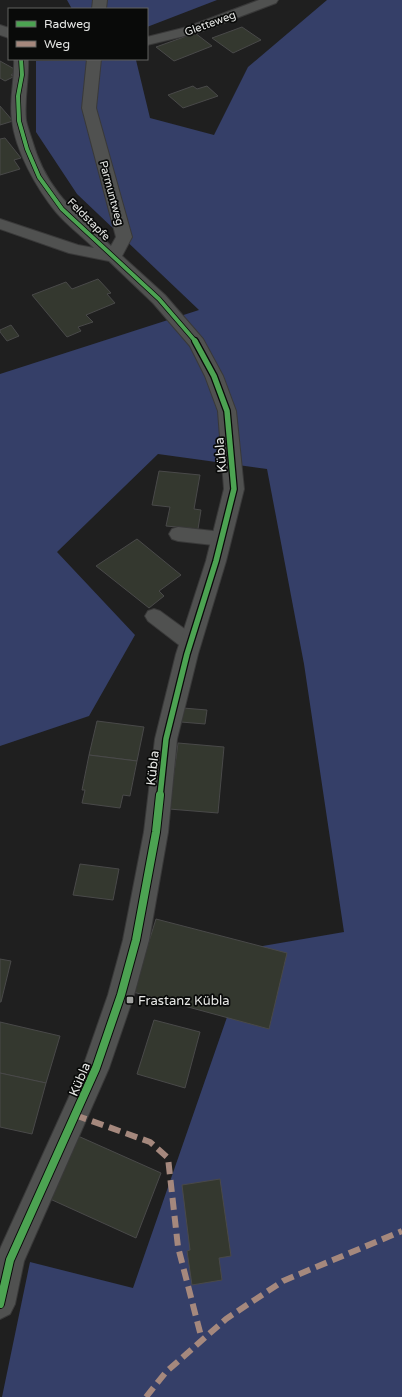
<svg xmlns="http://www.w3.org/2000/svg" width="402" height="1397" font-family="'Varela Round',sans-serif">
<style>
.green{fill:#353f68}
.building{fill:#34382f;stroke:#494949}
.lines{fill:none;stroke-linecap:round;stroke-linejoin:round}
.service-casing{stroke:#393939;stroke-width:2}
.minor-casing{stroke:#393939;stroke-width:2}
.service{fill:#505150;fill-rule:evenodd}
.minor{fill:#505150;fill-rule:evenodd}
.quiet{stroke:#a5887d;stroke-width:6;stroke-dasharray:12 6;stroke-linecap:butt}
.cycleway-far2-casing{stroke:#090a09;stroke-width:5.5}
.cycleway-far1-casing{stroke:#090a09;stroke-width:8}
.cycleway-casing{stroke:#090a09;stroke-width:10}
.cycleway-far2{stroke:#4ca352;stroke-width:4}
.cycleway-far1{stroke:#4ca352;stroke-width:5.5}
.cycleway{stroke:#4ca352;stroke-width:8}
.poi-dot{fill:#a1a2a0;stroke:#090a09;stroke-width:1.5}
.labels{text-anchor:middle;stroke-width:3.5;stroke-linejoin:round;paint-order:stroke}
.far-street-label{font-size:11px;fill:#e7e8e6;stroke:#090a09}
.street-label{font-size:13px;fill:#e7e8e6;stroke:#090a09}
.poi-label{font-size:13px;fill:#e7e8e6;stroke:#090a09;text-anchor:start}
</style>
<rect width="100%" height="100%" fill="#1f1f1f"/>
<g class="green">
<polygon points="67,0 217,0 147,27 147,9 72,9"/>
<polygon points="327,0 402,0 402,1397 2,1397 30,1262 133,1288 251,948 344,932 304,664 267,469 158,454 57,552 135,635 89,716 0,746 0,374 199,310 77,194 36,132 36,61 136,60 150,118 214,135 248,67"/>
</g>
<g class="building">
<polygon points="242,27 261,40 233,53 212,38"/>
<polygon points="195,33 212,46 174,61 156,47"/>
<polygon points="0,61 18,71 11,75 15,76 5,81 0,78"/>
<polygon points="193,86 197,89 207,86 218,96 183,108 168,95"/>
<polygon points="0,106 13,121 0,125"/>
<polygon points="5,138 21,158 14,160 20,169 0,175 0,139"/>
<polygon points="98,279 111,293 107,294 115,303 86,315 93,322 78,327 81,331 67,337 32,295 66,282 72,289"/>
<polygon points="11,325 19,336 7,341 0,332 0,330"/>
<polygon points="159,471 200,475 194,509 201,510 198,529 166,526 170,507 152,505"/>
<polygon points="137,539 181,575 159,591 164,596 149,608 96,566"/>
<polygon points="183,708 207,710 205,724 181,722"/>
<polygon points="97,721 144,727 137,761 89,755"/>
<polygon points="178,743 224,747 218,813 169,809"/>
<polygon points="89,755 137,761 130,796 123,795 120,808 82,803 85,790 82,790"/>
<polygon points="80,864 119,869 113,900 73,895"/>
<polygon points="156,919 287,953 269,1029 133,992"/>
<polygon points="0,959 11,961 1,1002 0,1002"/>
<polygon points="154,1020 200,1032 185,1088 137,1074"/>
<polygon points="0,1022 60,1036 46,1083 0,1073"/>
<polygon points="0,1073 46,1083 32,1134 0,1127"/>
<polygon points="78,1136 161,1173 136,1238 50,1199"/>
<polygon points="220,1179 231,1256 219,1258 222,1280 192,1285 187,1251 190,1250 182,1185"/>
</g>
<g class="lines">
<defs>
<g id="service">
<polygon points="178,527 222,532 228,534 231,539 228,544 222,546 178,541 172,539 169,534 172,529"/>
<polygon points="154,609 160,611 197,638 199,643 197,648 190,651 183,648 148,621 145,616 148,611"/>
</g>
<g id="minor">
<polygon points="93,0 107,0 106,9 92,9"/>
<polygon points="259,0 278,0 276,3 197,33 147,45 147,37 187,27"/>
<polygon points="0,25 9,28 9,38 0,35"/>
<path d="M14,59H28C29,80 24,99 26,120C27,126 30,134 32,140C46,190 75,212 111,246L116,237L82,108L87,59H101L96,108L132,237L122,256L165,295L203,339L223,376L236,411L244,489L226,561L198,654L177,739L168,832L149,940L134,995L109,1068L24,1261L15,1304L10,1314L0,1319V1249L84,1064L108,995L123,940L144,832L155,739L176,654L206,561L224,489L218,411L205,376L190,346L153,303L109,261L69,253L0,229V219L78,245L94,248C82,236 67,225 56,212C37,189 15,150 12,120C9,99 15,80 14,59Z"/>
</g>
</defs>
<use href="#service" class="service-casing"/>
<use href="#minor" class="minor-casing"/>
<use href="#service" class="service"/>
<use href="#minor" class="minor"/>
<g class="quiet">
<polyline points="75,1115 150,1142 168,1158 178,1247 202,1340"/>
<polyline points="146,1397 166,1372 226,1319 283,1281 402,1231"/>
</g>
<defs>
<polyline id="cycleway-far2" points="21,59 22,75 18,96 19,121 27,149 39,177 62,209 159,299 196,342"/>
<polyline id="cycleway-far1" points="160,796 166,739 187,654 216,561 234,489 227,411 214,376 195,341"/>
<polyline id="cycleway" points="0,1304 10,1260 96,1068 121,995 136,940 156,832 160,795"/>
</defs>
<use href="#cycleway-far2" class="cycleway-far2-casing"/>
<use href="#cycleway-far1" class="cycleway-far1-casing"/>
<use href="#cycleway" class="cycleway-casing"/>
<use href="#cycleway-far2" class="cycleway-far2"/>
<use href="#cycleway-far1" class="cycleway-far1"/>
<use href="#cycleway" class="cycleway"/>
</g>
<rect class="poi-dot" x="126" y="996" width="8" height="8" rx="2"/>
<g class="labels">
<g class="far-street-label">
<text transform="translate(210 23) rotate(-20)" y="4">Gletteweg</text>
<text transform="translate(112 193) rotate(75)" y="4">Parmuntweg</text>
<text transform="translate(89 219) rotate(45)" y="4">Feldstapfe</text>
</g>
<g class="street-label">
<text transform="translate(220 455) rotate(-95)" y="5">Kübla</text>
<text transform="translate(152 768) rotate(-84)" y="5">Kübla</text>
<text transform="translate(79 1079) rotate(-67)" y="5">Kübla</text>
</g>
<g class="poi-label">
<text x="138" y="1005">Frastanz Kübla</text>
</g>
</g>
<rect x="8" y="8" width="140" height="52" fill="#090a09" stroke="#626361"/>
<rect x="16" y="21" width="20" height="6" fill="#4ca352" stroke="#626361"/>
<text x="44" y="28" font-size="12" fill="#e7e8e6">Radweg</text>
<rect x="16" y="41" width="20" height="6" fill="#a5887d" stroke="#626361"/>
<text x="44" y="48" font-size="12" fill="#e7e8e6">Weg</text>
</svg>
